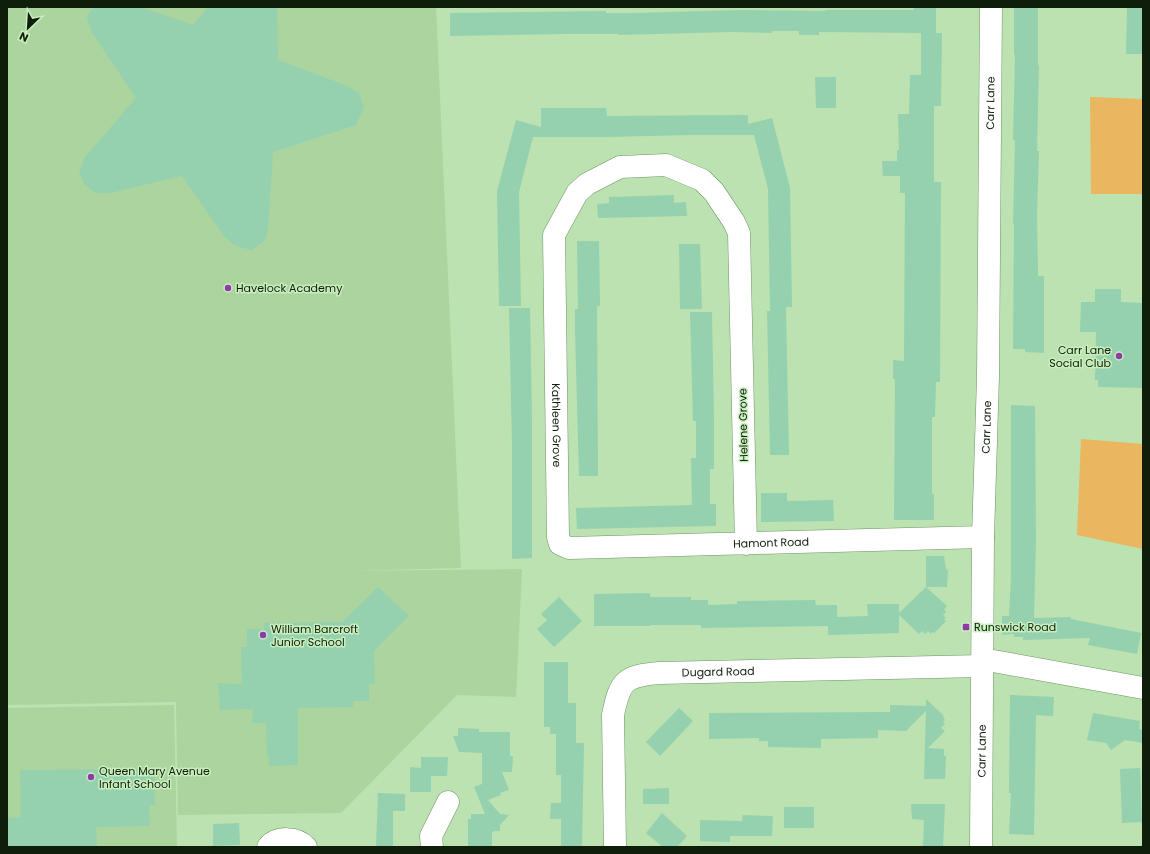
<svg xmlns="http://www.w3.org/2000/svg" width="1150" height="854" font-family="Poppins,sans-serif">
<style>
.built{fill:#abd49e}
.green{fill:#eab65f}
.building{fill:#95d1ae}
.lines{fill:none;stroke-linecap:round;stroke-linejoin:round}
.minor-casing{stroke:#6f9365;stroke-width:23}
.minor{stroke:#fff;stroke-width:22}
.poi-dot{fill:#903aa7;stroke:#c8efbd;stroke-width:1.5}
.labels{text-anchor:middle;stroke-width:3;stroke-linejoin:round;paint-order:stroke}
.street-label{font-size:11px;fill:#0f1d0b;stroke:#c8efbd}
.poi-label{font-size:11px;fill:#0f1d0b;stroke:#c8efbd;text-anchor:start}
</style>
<rect width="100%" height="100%" fill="#bbe2b0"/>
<g class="built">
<polygon points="7,7 436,7 461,568 346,571 522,569 516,697 457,695 341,813 178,815 176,702 7,705"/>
<polygon points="174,705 177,847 7,847 7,708"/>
</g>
<g class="green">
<polygon points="1090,97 1143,99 1143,194 1091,194"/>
<polygon points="1081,439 1143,444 1143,549 1077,535"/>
</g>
<g class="building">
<polygon points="93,7 141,7 193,25 208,7 277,7 278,60 345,85 359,93 364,107 356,125 273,152 268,230 264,241 252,250 235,246 223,235 182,176 110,193 95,193 84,184 79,171 85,157 136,98 91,31 87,17"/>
<polygon points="914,7 936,7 936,33 942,33 941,106 934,106 934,182 941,182 940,382 936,382 935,417 932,417 932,494 934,494 934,520 894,520 895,379 893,379 893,360 904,361 905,193 900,193 900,176 883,176 882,161 897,161 897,150 899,150 898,114 909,114 910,75 921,75 921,33 819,32 819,35 799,35 799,31 772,31 772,33 731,32 618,35 618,34 564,34 450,36 450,13 606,11 606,13 633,13 742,10 825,11 825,10 914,10"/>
<polygon points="1014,7 1038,7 1038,65 1039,65 1037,151 1039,151 1037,215 1038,276 1044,276 1044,353 1025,352 1025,349 1013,349 1014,224 1013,224 1015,140 1013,140 1015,55 1014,55"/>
<polygon points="1127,7 1143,7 1143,54 1126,54"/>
<polygon points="815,77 836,77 836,108 816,108"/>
<polygon points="541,108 606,108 607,116 748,115 748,124 772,118 790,188 792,307 786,307 789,455 770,455 767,311 770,311 768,189 754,135 690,135 607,137 533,137 519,192 521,306 499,306 497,191 516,120 541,127"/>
<polygon points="674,195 674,203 686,202 687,216 598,218 597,204 609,203 609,197"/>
<polygon points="577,241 599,241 600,306 597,306 598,476 579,476 575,331 575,309 578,309"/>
<polygon points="679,244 700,244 702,309 680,309"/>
<polygon points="1095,289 1121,289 1121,302 1143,303 1143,388 1098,387 1098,380 1095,380 1096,332 1080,332 1081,302 1095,302"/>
<polygon points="509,308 530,308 532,418 532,558 512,559 512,447"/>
<polygon points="690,312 712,312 714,420 714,469 710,469 710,504 716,504 716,526 577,529 576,508 692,505 691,458 696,458 696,421 693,421"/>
<polygon points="1011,405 1035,406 1036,539 1034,618 1071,617 1071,619 1141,633 1137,654 1088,645 1090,638 1023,640 1023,637 1014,637 1014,634 1002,635 1002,616 1009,616 1011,576"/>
<polygon points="761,493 787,493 787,501 833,500 834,521 761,522"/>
<polygon points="926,556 944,556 946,569 948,570 947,587 926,587 947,606 944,609 946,612 943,615 946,618 944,619 946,621 934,633 932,632 931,634 928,631 925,634 922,631 919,634 899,615 899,633 828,635 828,626 701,628 701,625 650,625 650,626 594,626 594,594 650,593 650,597 691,597 691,600 708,600 708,605 737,604 737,601 815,600 816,605 837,605 837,617 868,616 867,604 899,604 899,613 926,587"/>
<polygon points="378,587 409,616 374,651 375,684 369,684 369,701 353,701 353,707 298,708 298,765 269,766 269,756 267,756 266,723 252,723 253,709 220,710 218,683 242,684 241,647 247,647 247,629 264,629 264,623 342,622"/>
<polygon points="559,597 582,621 554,647 537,629 547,620 541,614"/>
<polygon points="544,662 568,662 568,703 576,703 576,743 584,743 582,847 561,847 561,819 550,819 551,803 561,803 561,775 556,775 556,734 550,734 550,727 544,727"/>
<polygon points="1010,695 1054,697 1053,716 1036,715 1034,835 1009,834 1011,793 1009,793"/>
<polygon points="926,699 944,716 943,717 945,720 943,722 945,724 941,728 945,731 928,748 944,749 944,756 946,756 945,779 924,779 926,711 906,731 878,730 878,738 821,739 821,748 768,747 768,741 759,741 759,738 709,739 709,713 890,712 890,705 926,706"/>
<polygon points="679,708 693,721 660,756 646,742"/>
<polygon points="1093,713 1140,721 1139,729 1143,730 1143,743 1125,740 1111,750 1106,743 1087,740"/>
<polygon points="458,728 479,729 479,732 510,732 510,756 513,756 512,772 502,772 509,790 500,793 501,795 488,800 500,814 509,815 500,825 500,831 495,831 492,832 492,847 468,847 468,819 471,819 471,814 485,814 474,787 482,784 482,753 459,752 453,736 458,736"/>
<polygon points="421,757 448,757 447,776 431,776 431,792 410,792 410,767 421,768"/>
<polygon points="1140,768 1142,822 1122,823 1120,769"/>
<polygon points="154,769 155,805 149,805 150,826 96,827 97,847 7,847 7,818 21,817 20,770"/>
<polygon points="669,788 669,804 643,804 643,789"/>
<polygon points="378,793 405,794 405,811 393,811 393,847 376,847"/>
<polygon points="911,804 945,804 943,847 923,847 924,820 912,819"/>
<rect x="784" y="807" width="30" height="21"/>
<polygon points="662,813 687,836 677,847 663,847 646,833"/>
<polygon points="743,815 773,816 772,836 730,836 730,842 700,841 700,820 742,821"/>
<polygon points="239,823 240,845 213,846 213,824"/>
</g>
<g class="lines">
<defs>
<g id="minor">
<path id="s1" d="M746,544L739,233L734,222L714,192L702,180L666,165L620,167L587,184L577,193L554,235L558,537L560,544L569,548L983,537"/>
<polyline points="982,659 1143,688"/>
<path d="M268,847C277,836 297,837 306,847"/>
<polyline points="432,847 431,836 448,802"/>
<path id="s2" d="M615,847L613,715C620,680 625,676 659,673L982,666"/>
<path id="s3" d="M981,847L983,537L988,377L991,7"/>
</g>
</defs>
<use href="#minor" class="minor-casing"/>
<use href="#minor" class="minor"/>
</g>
<g class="poi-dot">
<circle cx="228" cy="288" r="4"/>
<circle cx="1119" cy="356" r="4"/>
<rect x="962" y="623" width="8" height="8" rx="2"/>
<circle cx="263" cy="635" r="4"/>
<circle cx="91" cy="777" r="4"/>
</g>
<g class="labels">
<g class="street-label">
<text dy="4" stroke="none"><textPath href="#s3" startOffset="744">Carr Lane</textPath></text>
<text dy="4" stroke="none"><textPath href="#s1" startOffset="750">Kathleen Grove</textPath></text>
<text transform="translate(743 425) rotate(-91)" y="4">Helene Grove</text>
<text dy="4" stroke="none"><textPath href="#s3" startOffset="420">Carr Lane</textPath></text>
<text dy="4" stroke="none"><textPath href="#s1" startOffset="1081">Hamont Road</textPath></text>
<text dy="4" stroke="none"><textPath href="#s2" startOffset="262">Dugard Road</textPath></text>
<text dy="4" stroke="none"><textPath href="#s3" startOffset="96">Carr Lane</textPath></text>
</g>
<g class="poi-label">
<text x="236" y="292">Havelock Academy</text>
<text x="1111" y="354" text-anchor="end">Carr Lane<tspan x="1111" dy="13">Social Club</tspan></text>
<text x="974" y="631">Runswick Road</text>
<text x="271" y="633">William Barcroft<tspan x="271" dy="13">Junior School</tspan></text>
<text x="99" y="775">Queen Mary Avenue<tspan x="99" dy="13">Infant School</tspan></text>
</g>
</g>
<rect width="1150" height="854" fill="none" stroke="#0f1d0b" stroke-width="16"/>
<g transform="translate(28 28) rotate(205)" stroke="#c8efbd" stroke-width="3" paint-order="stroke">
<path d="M0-3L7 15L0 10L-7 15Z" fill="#0f1d0b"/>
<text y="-6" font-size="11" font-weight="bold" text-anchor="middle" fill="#0f1d0b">N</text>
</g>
</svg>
